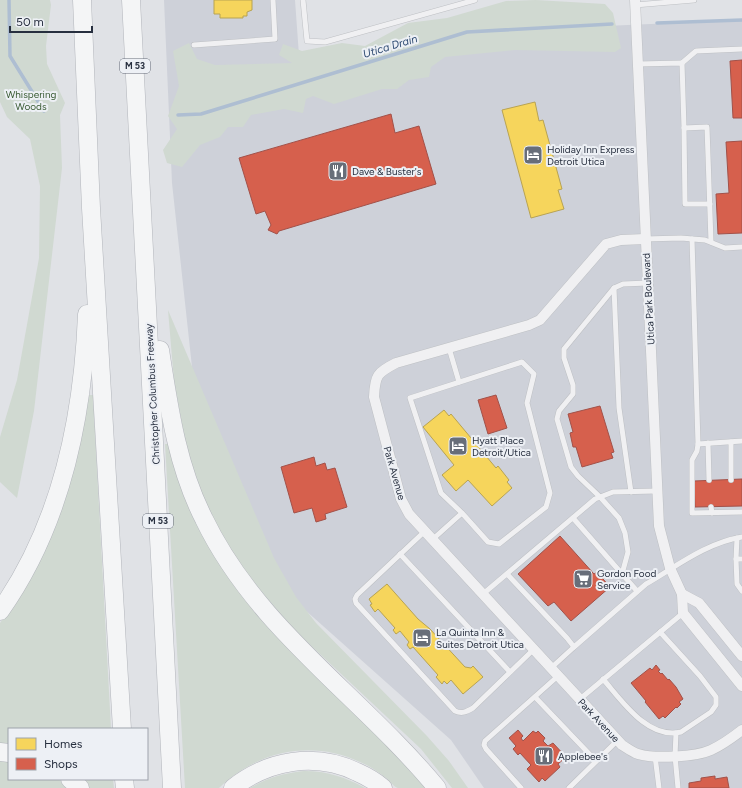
<svg xmlns="http://www.w3.org/2000/svg" width="742" height="788" font-family="Figtree,sans-serif">
<style>
.built{fill:#ced1d9}
.green{fill:#d0d9d1}
.homes{fill:#f6d55c;stroke:#b8a353}
.shops{fill:#d6604d;stroke:#a25149}
.lines{fill:none;stroke-linecap:round;stroke-linejoin:round}
.stream{stroke:#aebed2;stroke-width:3.5}
.service-casing{stroke:#bec0c4;stroke-width:6}
.minor-casing{stroke:#bec0c4;stroke-width:11}
.motorway-casing{stroke:#b2b5bb;stroke-width:19}
.service{stroke:#f0f0f2;stroke-width:5}
.minor{stroke:#f0f0f2;stroke-width:10}
.motorway{stroke:#f4f5f6;stroke-width:18}
.labels{text-anchor:middle;stroke-width:4;stroke-linejoin:round;paint-order:stroke}
.shield{fill:#edf0f5;stroke:#626976;stroke-width:1}
.shield-label{font-size:9px;font-weight:bold;fill:#272f3f}
.park-label{font-size:10px;fill:#3a5b34;stroke:#edf0f5}
.poi-label{font-size:10px;fill:#272f3f;stroke:#edf0f5;text-anchor:start}
.street-label{font-size:10px;fill:#272f3f;stroke:#edf0f5}
.water-label{font-size:11px;font-style:italic;fill:#304c73;stroke:#edf0f5}
</style>
<rect width="100%" height="100%" fill="#e0e2e6"/>
<polygon class="built" points="164,0 295,0 301,83 467,32 742,20 742,788 484,788 451,740 295,601 202,459 172,183"/>
<g class="green">
<polygon points="0,0 50,0 51,5 46,46 47,64 65,103 60,115 62,168 34,411 17,498 0,482 0,437 17,380 39,258 40,186 30,139 7,117 0,102"/>
<polygon points="536,0 605,4 613,13 621,48 615,52 515,50 445,57 431,67 429,77 409,80 397,89 382,89 334,104 313,96 306,99 303,113 284,109 251,115 243,127 228,127 220,137 200,145 182,167 167,163 163,150 177,129 168,116 179,86 173,51 189,43 197,59 215,65 292,63 279,55 283,44 302,51 342,43 365,46 408,23 447,18 506,1"/>
<polygon points="168,310 274,558 296,597 316,623 427,736 449,761 468,788 452,788 421,749 305,640 283,617 263,594 229,549 203,498 186,446 174,381"/>
<polygon points="89,395 93,395 111,729 9,729 9,747 0,746 0,623 5,616"/>
<path d="M165,444H169L188,504L425,788C419,788 403,788 398,788C394,787 390,781 386,778C378,772 370,766 360,762C311,739 257,751 219,788H185Z"/>
<polygon points="0,761 9,762 9,779 58,779 69,788 0,788"/>
<path d="M304,771C327,771 345,777 365,788H250C267,778 284,773 304,771Z"/>
<polygon points="80,779 113,779 114,788 89,788"/>
</g>
<g class="homes">
<polygon points="214,0 252,0 252,10 247,12 247,16 243,16 243,18 220,18 220,14 214,14"/>
<polygon points="535,102 539,121 543,120 562,189 558,190 564,209 531,218 502,110"/>
<polygon points="444,410 449,416 451,414 496,468 498,466 509,480 507,482 512,488 492,506 468,480 456,491 442,475 454,465 423,427"/>
<polygon points="387,584 418,619 430,629 465,667 471,668 473,666 483,677 463,694 451,680 447,684 444,681 442,684 436,677 438,675 413,647 410,649 407,645 409,642 400,631 396,634 393,630 395,628 378,609 375,612 370,605 372,604 369,599"/>
</g>
<g class="shops">
<polygon points="742,60 742,118 733,118 730,61"/>
<polygon points="391,114 395,133 419,126 436,184 279,231 277,234 268,230 271,225 265,211 256,214 239,158"/>
<polygon points="742,141 742,233 718,234 716,194 729,193 726,142"/>
<polygon points="496,395 507,428 488,434 478,400"/>
<polygon points="600,406 614,452 611,453 613,458 582,467 576,447 573,447 570,433 573,432 568,414"/>
<polygon points="314,457 316,466 325,463 327,470 335,468 347,507 325,514 326,519 316,522 312,508 294,513 281,467"/>
<polygon points="742,479 742,506 695,507 694,481"/>
<polygon points="560,536 594,574 597,572 610,587 571,621 554,602 548,606 518,574"/>
<polygon points="656,665 660,670 658,671 661,674 662,673 668,680 669,679 676,687 683,699 679,702 681,704 677,708 676,707 665,718 663,716 659,719 645,702 646,701 631,683 650,668 652,670"/>
<polygon points="518,730 523,736 521,738 523,741 533,731 536,733 538,731 545,738 543,741 548,746 553,743 566,757 558,764 560,767 545,781 542,778 539,782 527,769 531,765 520,753 518,755 513,749 516,746 509,738"/>
<polygon points="715,776 715,779 727,777 729,788 689,788 689,783 701,781 701,778"/>
</g>
<g class="lines">
<g class="stream">
<polyline points="9,0 10,56 44,111"/>
<polyline points="657,23 742,20"/>
<polyline points="178,115 201,114 467,32 612,24"/>
</g>
<defs>
<g id="service">
<polyline points="303,0 307,41 325,42 475,0"/>
<polyline points="635,5 694,0"/>
<polyline points="194,45 275,39 273,0"/>
<polyline points="682,63 696,51 742,49"/>
<polyline points="638,64 682,63 684,128 707,127 711,242"/>
<polyline points="684,128 685,204 710,204"/>
<polyline points="645,239 681,238 705,240 725,248 742,247"/>
<polyline points="692,239 698,444 697,451 692,460 692,513 742,512"/>
<polyline points="614,288 619,408 631,492"/>
<polyline points="449,348 459,382"/>
<polyline points="731,442 731,480"/>
<polyline points="708,443 709,480"/>
<polyline points="698,444 742,441"/>
<polyline points="711,507 712,513"/>
<polyline points="573,518 637,591"/>
<path d="M425,531L357,595L355,599L356,603L455,711C462,714 466,712 473,708L534,649"/>
<polyline points="737,538 736,559 737,584 742,591"/>
<polyline points="433,539 462,513 441,493 410,398 522,362 534,374 527,403 550,493 546,507 499,544 488,542 462,513"/>
<polyline points="400,554 510,672"/>
<polyline points="736,559 742,559"/>
<path d="M507,574L567,638L574,647L646,584C677,566 706,543 742,537"/>
<polyline points="622,574 628,552 625,533 619,518 600,497 578,476 571,467 557,419 559,411 573,394 573,385 564,358 564,349 614,288 623,284 648,283"/>
<polyline points="483,594 595,499 613,492 656,491"/>
<polyline points="551,668 574,647"/>
<path d="M603,679C622,701 648,740 681,732L711,712L716,705V697L700,676L660,632"/>
<polyline points="535,697 596,761"/>
<polyline points="580,699 683,613"/>
<polyline points="676,733 675,756 678,788"/>
<polyline points="655,756 659,788"/>
<polyline points="521,788 486,749 484,745 485,741 558,676"/>
<polyline points="569,788 618,740"/>
</g>
<g id="minor">
<polyline points="635,0 659,526 670,568 682,594 683,613 742,686"/>
<path d="M645,239L621,240L606,244L540,320L529,325L396,363C377,373 375,375 374,397L401,499L409,514L622,745C627,748 632,752 638,754C654,759 696,757 711,750C722,745 733,737 742,730"/>
<polyline points="682,594 699,603 742,656"/>
</g>
<g id="motorway">
<polyline points="82,0 91,208 122,729"/>
<polyline points="131,0 172,788"/>
<path d="M160,350C169,408 177,466 204,519C257,629 361,696 437,788"/>
<path d="M0,611C61,525 83,418 87,314"/>
<polyline points="0,752 9,753"/>
<polyline points="70,779 80,788"/>
<polyline points="124,779 125,788"/>
<path d="M233,788C268,760 315,752 357,772C366,776 375,781 383,788"/>
</g>
</defs>
<use href="#service" class="service-casing"/>
<use href="#minor" class="minor-casing"/>
<use href="#motorway" class="motorway-casing"/>
<use href="#service" class="service"/>
<use href="#minor" class="minor"/>
<use href="#motorway" class="motorway"/>
</g>
<defs>
<symbol id="hotel-square" viewBox="-11 -11 22 22"><rect x="-9" y="-9" width="18" height="18" rx="4" fill="#686e79" stroke="#edf0f5"/><path d="M-6-4.5h1.5V1H6V5H4.5V3h-9V5H-6ZM-4 0a1.8 1.8 0 1 1 3.6 0ZM.5 0V-2.5h3Q6-2.5 6 0Z" fill="#fff"/></symbol>
<symbol id="restaurant-square" viewBox="-11 -11 22 22"><rect x="-9" y="-9" width="18" height="18" rx="4" fill="#686e79" stroke="#edf0f5"/><path d="M-5-6h1v4h1v-4h1v4h1v-4h1v5L-1.5 .5V6h-2V.5L-5-1ZM5-6V6H3V1.5H1.5Q1.5-4 5-6Z" fill="#fff"/></symbol>
<symbol id="supermarket-square" viewBox="-11 -11 22 22"><rect x="-9" y="-9" width="18" height="18" rx="4" fill="#686e79" stroke="#edf0f5"/><path d="M-6-5.5h2.5l.6 2H6L4.5 2H-2.5L-4.4-4H-6ZM-1.5 3.2a1.3 1.3 0 1 0 .1 0ZM3 3.2a1.3 1.3 0 1 0 .1 0Z" fill="#fff"/></symbol>
</defs>
<g fill-rule="evenodd">
<use href="#hotel-square" x="522" y="144" width="22" height="22"/>
<use href="#restaurant-square" x="327" y="160" width="22" height="22"/>
<use href="#hotel-square" x="447" y="435" width="22" height="22"/>
<use href="#supermarket-square" x="572" y="568" width="22" height="22"/>
<use href="#hotel-square" x="411" y="627" width="22" height="22"/>
<use href="#restaurant-square" x="533" y="745" width="22" height="22"/>
</g>
<g class="labels">
<g class="shield">
<rect x="120" y="59" width="30" height="14" rx="3"/>
<rect x="143" y="514" width="30" height="14" rx="3"/>
</g>
<g class="shield-label">
<text x="135" y="69">M 53</text>
<text x="158" y="524">M 53</text>
</g>
<g class="park-label">
<text x="31" y="98">Whispering<tspan x="31" dy="12">Woods</tspan></text>
</g>
<g class="poi-label">
<text x="547" y="153">Holiday Inn Express<tspan x="547" dy="12">Detroit Utica</tspan></text>
<text x="352" y="175">Dave &amp; Buster's</text>
<text x="472" y="444">Hyatt Place<tspan x="472" dy="12">Detroit/Utica</tspan></text>
<text x="597" y="577">Gordon Food<tspan x="597" dy="12">Service</tspan></text>
<text x="436" y="636">La Quinta Inn &amp;<tspan x="436" dy="12">Suites Detroit Utica</tspan></text>
<text x="558" y="760">Applebee's</text>
</g>
<g class="street-label">
<text transform="translate(648 299) rotate(-93)" y="4">Utica Park Boulevard</text>
<text transform="translate(152 394) rotate(-93)" y="4">Christopher Columbus Freeway</text>
<text transform="translate(395 473) rotate(74)" y="4">Park Avenue</text>
<text transform="translate(599 720) rotate(47)" y="4">Park Avenue</text>
</g>
<g class="water-label">
<text transform="translate(390 46) rotate(-17)" y="4">Utica Drain</text>
</g>
</g>
<rect x="8" y="728" width="140" height="52" fill="#edf0f5" stroke="#9ea3ac"/>
<rect x="16" y="738" width="20" height="12" fill="#f6d55c" stroke="#9ea3ac"/>
<text x="44" y="748" font-size="12" fill="#272f3f">Homes</text>
<rect x="16" y="758" width="20" height="12" fill="#d6604d" stroke="#9ea3ac"/>
<text x="44" y="768" font-size="12" fill="#272f3f">Shops</text>
<path d="M10 26v6h82v-6" fill="none" stroke="#272f3f" stroke-width="2"/>
<text x="16" y="26" font-size="12" fill="#272f3f" stroke="#edf0f5" stroke-width="3" paint-order="stroke">50 m</text>
</svg>
